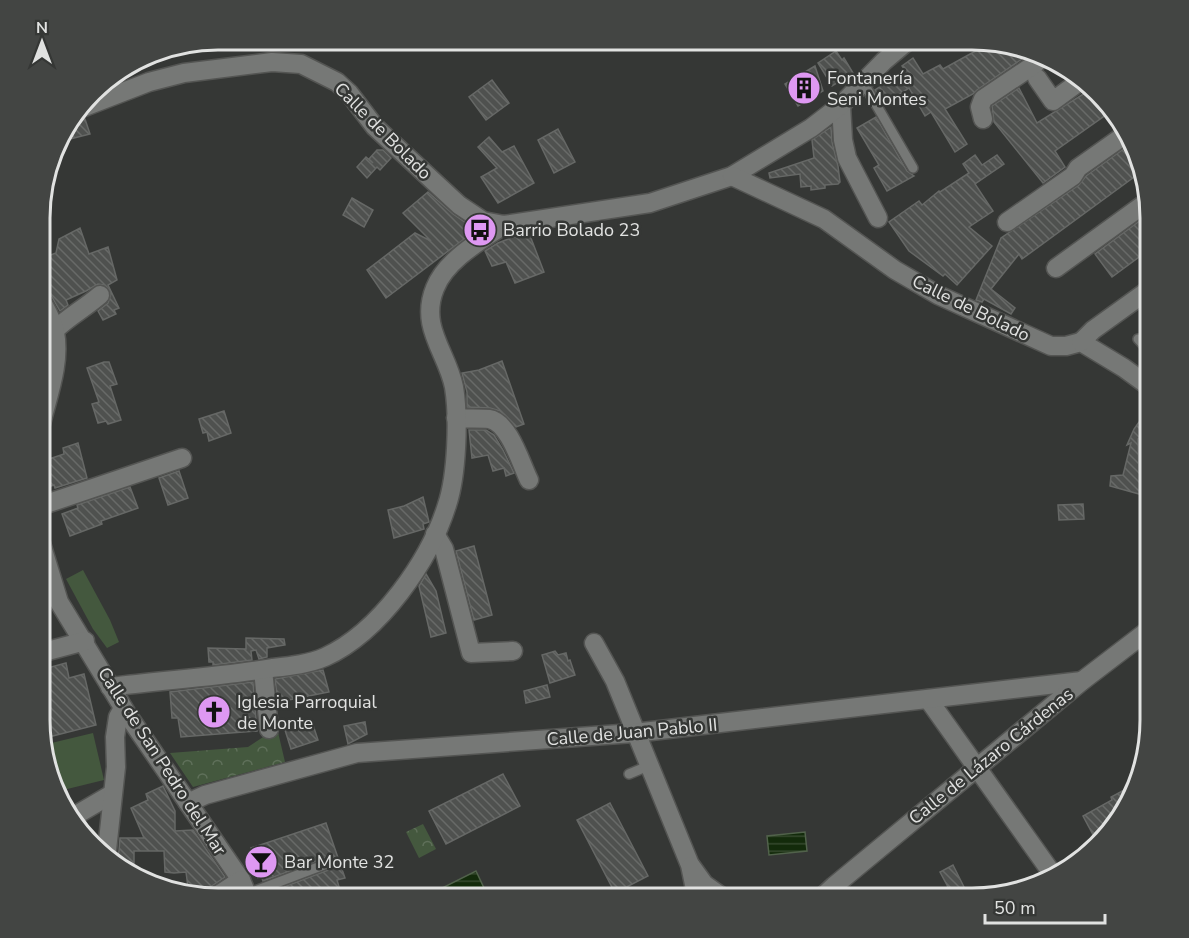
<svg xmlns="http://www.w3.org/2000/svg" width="1189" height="938" font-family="'Nunito Sans',sans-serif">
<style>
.grass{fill:#44583e}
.park{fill:url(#park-crowns)}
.water{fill:url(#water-rules);stroke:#51624b;stroke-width:1.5}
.building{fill:url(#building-back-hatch);stroke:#666866;stroke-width:1.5}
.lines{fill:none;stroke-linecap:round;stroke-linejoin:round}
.lane-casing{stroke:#545553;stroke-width:12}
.street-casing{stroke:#545553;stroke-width:21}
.lane{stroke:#767876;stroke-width:9}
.street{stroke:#767876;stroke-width:18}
.labels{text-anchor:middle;stroke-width:5;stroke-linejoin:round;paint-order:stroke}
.poi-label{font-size:18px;fill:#e1e2e1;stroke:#353735;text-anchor:start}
.street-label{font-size:18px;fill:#e1e2e1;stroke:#353735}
.rim{fill:none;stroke:#e1e2e1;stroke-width:3}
</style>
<defs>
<pattern id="park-crowns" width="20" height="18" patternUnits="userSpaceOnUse" patternTransform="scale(1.5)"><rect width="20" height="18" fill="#44583e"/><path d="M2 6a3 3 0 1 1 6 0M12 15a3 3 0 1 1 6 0" fill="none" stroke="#5f705a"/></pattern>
<pattern id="water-rules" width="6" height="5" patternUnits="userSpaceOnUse" patternTransform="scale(1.5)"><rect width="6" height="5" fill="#132b0b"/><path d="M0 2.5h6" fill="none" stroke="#35492e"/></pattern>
<pattern id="building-back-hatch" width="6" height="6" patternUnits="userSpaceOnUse" patternTransform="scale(1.5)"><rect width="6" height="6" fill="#4f514f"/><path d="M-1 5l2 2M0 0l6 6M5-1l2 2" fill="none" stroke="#686a68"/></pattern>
</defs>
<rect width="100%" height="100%" fill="#353735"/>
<g class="grass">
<polygon points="83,570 110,620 119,642 107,648 93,629 66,579"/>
<polygon points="93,733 104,780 55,792 43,745"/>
</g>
<g class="park">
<polygon points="277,728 285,762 193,787 170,753 248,747"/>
<polygon points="423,824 436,849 419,858 406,832"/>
</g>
<g class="water">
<polygon points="805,832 807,851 769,855 767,836"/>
<polygon points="476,871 484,888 461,899 448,899 442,888"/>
</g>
<g class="building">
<polygon points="973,39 983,39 1021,48 1022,59 977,90 973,94 945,109 967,144 955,152 931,112 925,116 909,88 884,104 875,90 905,70 902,66 913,58 923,74 940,65 943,69 981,48"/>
<polygon points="836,51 842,60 844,58 853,73 832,86 818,63"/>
<polygon points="815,66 823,91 798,106 785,84"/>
<polygon points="492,80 509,103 486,120 469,97"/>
<polygon points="1019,88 1037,123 1093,88 1110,112 1055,151 1065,167 1043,183 994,122 992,106"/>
<polygon points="72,117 78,120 85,119 90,134 66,140 63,128"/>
<polygon points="876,117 907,171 914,176 887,191 874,168 879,165 857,128"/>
<polygon points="831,127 832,142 838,166 840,182 838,184 825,185 825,188 811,190 811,186 801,187 800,174 770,178 769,173 814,158 812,140"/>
<polygon points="558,129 575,162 554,173 538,140"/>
<polygon points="489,137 502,152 514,146 534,183 498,203 481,177 497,168 478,147"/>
<polygon points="1132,143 1136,149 1141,172 1022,259 1019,254 991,289 1015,308 1011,314 984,299 982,302 976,300 1001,238 1079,185 1086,176"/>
<polygon points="377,150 383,150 391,158 380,170 377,167 367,178 357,167 366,157 373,163 369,159"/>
<polygon points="975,155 982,165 997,155 1004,164 975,184 993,211 969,227 992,246 957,285 945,274 943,276 909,251 889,222 919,201 922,205 939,191 940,192 969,173 963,164"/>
<polygon points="428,192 453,214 476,230 386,298 367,270 415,233 431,241 403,213"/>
<polygon points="352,198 373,210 364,227 343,215"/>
<polygon points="1149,214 1150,249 1112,277 1095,254"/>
<polygon points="80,228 89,254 108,247 117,280 108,285 119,308 114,310 116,314 103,320 98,311 108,303 111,294 104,285 98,284 86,291 66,300 68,305 60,311 40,276 40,259 56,253 59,239"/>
<polygon points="524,233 529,233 544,272 515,283 506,262 492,266 485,251 498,243"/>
<polygon points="502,361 524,424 516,427 500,411 490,408 467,407 467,392 462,373 479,370"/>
<polygon points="104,362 109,362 117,384 110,386 121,420 108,424 106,421 98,423 92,404 99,402 87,368"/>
<polygon points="224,411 231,433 209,441 207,432 203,433 199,419"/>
<polygon points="1150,416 1150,432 1138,439 1139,471 1150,474 1150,487 1141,485 1139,494 1110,486 1111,476 1123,475 1131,443 1127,445 1134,429 1139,422"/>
<polygon points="469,430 486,430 494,435 503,450 514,473 506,476 504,468 493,471 488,455 472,458"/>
<polygon points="78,443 87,478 55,488 54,485 48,487 40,462 64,454 63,448"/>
<polygon points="179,471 188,498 168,505 159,478"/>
<polygon points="130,487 138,508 101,521 102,524 70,536 62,514 78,508 77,505"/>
<polygon points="423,497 429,522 423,524 424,529 394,538 388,510 404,506"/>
<polygon points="1083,504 1084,519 1059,520 1058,505"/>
<polygon points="474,546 492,615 474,620 456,551"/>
<polygon points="426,574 436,591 446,633 431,637 419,586"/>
<polygon points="246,638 284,639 285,645 267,648 267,657 259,659 256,650 251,651 252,660 213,665 213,662 209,662 208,648 246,649"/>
<polygon points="555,651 558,655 566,653 568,661 570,660 575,675 550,683 542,655"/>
<polygon points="66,663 69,678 84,674 96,725 41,739 40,670"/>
<polygon points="323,670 329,692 278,702 275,679"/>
<polygon points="253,682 257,731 181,737 178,718 172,718 170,692"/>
<polygon points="547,685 550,697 526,703 524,691"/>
<polygon points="312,722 318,740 291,749 285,730"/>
<polygon points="365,722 367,734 348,744 344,726"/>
<polygon points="503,774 520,806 446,844 429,811"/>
<polygon points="163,786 175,811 175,831 193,830 225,877 206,890 201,898 189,895 186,872 174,873 165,872 164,851 134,851 134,876 116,865 119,851 120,838 144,838 131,808 148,800 146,794"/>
<polygon points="1126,789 1131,797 1106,839 1098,844 1083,816 1112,800 1111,797"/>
<polygon points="610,803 648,876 615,893 577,820"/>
<polygon points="326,823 345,878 337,880 340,890 338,891 340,899 270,899 268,893 331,869 335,867 335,861 333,857 327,857 263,881 251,848"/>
<polygon points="953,865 970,899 924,899 948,887 940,872"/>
</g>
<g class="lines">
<defs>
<g id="lane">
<polyline points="863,82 913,168"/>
<polyline points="1138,339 1150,352"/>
<polyline points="629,774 648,766"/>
<polyline points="247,894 329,863"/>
</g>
<g id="street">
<polyline points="1037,78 1053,101 1083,79"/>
<polyline points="841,105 843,140 847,158 878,218"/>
<polyline points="79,109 149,82 184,73 272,62 301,64 337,82 349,93 375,127 459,205 483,221 504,225 650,203 732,176 811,128 841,105 884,61 910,39"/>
<polyline points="983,119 980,107 983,99 1035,64 1032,51"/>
<polyline points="732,176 824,219 895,270 938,295 1051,346 1066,346 1081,342 1124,368 1150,387"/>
<polyline points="1007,222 1073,176 1078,168 1126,134"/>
<polyline points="1056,268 1147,202"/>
<path d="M55,330C68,317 85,308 100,295"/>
<polyline points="1081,342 1093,330 1150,289"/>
<path d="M456,418C467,419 479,418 489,419C509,422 521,464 529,480"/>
<path d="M40,428C47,398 61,364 55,332C53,320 45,308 40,298"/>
<polyline points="40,506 182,458"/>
<polyline points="435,534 444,549 471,653 513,651"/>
<polyline points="40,540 59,602 127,714 241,880 249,899"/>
<polyline points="594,643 615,681 690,865 697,899"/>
<polyline points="40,653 85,641"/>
<polyline points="263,670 269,729"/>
<path d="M110,687C164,680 219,677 272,668C290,666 309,664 325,657C380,632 430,560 447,505C457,475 459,418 454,387C447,352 419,327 435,288C446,260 480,241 504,225"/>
<polyline points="928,699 1054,876"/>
<polyline points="188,803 205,795 357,753 634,733 1082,681"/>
<polyline points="71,818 112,794"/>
<polyline points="106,859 116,767 115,737 118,717 123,708"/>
<polyline points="691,866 704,884 725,899"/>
<polyline points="212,899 241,880"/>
<polyline points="820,899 834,886 1082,681 1150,629"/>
</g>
</defs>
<use href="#lane" class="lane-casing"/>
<use href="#street" class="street-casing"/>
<use href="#lane" class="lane"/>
<use href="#street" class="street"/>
</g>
<defs>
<symbol id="building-disc" viewBox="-11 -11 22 22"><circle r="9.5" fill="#de98f2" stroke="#353735"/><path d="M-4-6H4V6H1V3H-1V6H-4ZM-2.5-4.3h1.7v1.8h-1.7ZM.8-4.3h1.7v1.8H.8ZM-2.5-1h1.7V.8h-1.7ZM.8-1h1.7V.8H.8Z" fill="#111"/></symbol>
<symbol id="bus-disc" viewBox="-11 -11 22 22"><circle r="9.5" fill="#de98f2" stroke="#353735"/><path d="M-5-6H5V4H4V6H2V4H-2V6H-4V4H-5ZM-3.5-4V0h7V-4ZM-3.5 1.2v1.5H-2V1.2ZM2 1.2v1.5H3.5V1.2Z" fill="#111"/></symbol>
<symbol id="church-disc" viewBox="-11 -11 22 22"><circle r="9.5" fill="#de98f2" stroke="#353735"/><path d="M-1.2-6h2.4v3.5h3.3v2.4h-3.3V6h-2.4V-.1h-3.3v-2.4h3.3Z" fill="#111"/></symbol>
<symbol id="bar-disc" viewBox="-11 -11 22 22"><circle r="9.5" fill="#de98f2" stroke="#353735"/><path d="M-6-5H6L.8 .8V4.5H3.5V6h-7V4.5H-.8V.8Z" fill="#111"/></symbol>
</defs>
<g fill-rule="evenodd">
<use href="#building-disc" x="785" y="69" width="38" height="38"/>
<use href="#bus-disc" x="461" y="211" width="38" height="38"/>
<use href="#church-disc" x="195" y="693" width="38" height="38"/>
<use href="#bar-disc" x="242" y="843" width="38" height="38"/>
</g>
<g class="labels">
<g class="poi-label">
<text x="827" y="84">Fontanería<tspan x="827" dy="21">Seni Montes</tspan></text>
<text x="503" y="236">Barrio Bolado 23</text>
<text x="237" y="708">Iglesia Parroquial<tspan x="237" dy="21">de Monte</tspan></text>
<text x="284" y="868">Bar Monte 32</text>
</g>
<g class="street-label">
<text transform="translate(383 131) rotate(45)" y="6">Calle de Bolado</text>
<text transform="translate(971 308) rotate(26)" y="6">Calle de Bolado</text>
<text transform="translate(632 732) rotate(-5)" y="6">Calle de Juan Pablo II</text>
<text transform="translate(991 756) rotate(-39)" y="6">Calle de Lázaro Cárdenas</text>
<text transform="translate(162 761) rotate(57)" y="6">Calle de San Pedro del Mar</text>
</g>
</g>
<path d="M0 0H1189V938H0ZM218 50H972A168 168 0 0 1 1140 218V720A168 168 0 0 1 972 888H218A168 168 0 0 1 50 720V218A168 168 0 0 1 218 50Z" fill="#434543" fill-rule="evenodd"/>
<path class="rim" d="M218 50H972A168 168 0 0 1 1140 218V720A168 168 0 0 1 972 888H218A168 168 0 0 1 50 720V218A168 168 0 0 1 218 50Z"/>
<g transform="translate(42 42)" stroke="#353735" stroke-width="4.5" paint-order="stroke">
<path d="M0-4.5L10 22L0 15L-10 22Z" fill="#e1e2e1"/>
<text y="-9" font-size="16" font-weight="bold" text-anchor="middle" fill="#e1e2e1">N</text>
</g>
<path d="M985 914v9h120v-9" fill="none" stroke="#e1e2e1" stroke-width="3"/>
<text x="994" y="914" font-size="18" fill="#e1e2e1" stroke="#353735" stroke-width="4.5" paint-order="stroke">50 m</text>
</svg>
